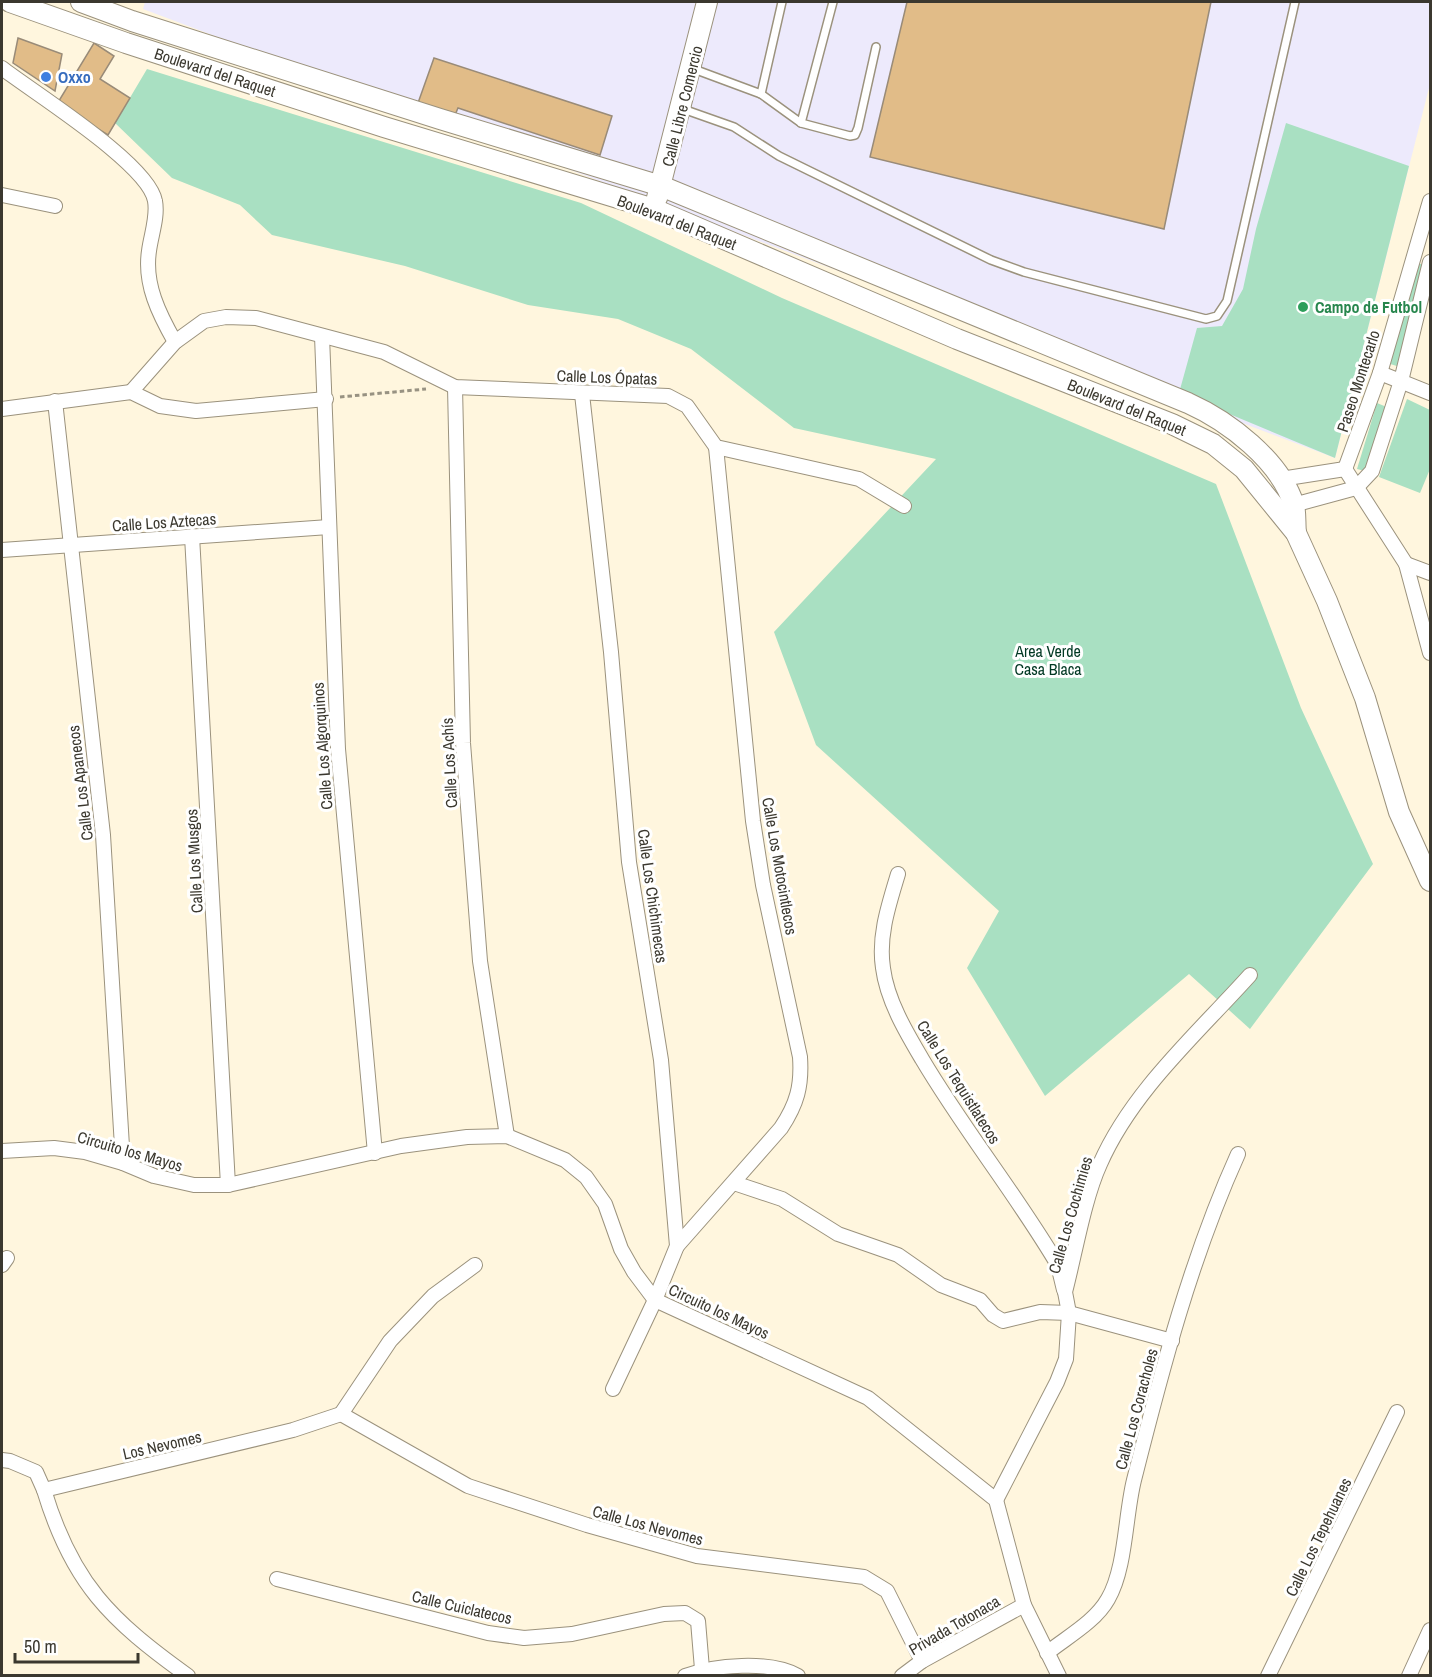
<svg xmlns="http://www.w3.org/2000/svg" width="1432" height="1677" font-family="'Archivo Narrow',sans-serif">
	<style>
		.industrial { fill: #edeafc }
		.green { fill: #a9e0c2 }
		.building { fill: #e1bc88; stroke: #998b78; stroke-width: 1.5 }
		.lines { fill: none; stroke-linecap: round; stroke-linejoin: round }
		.lane-casing { stroke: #9b927d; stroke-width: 10 }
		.street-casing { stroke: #9b927d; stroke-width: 16 }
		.secondary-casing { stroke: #9b927d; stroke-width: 22 }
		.path { stroke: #989282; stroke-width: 3; stroke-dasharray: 4.5 3; stroke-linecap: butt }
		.lane { stroke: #fff; stroke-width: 7 }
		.street { stroke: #fff; stroke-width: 14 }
		.secondary { stroke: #fff; stroke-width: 20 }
		.shop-dot { fill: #3f7fe0; stroke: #fff; stroke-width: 2 }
		.leisure-dot { fill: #2e9e5b; stroke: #fff; stroke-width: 2 }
		.labels { text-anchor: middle; stroke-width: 6; stroke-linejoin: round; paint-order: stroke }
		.street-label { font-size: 16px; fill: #3b382f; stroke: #fff }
		.shop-label { font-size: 16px; font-weight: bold; fill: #366cbe; stroke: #fff; text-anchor: start }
		.leisure-label { font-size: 16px; font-weight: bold; fill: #27864d; stroke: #fff; text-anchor: start }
		.park-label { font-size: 16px; fill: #013823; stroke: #fff }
	</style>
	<rect width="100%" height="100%" fill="#fff6de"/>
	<polygon class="industrial" points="145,2 1430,2 1430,84 1335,458 143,9"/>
	<g class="green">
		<polygon points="147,69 581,203 782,298 1216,484 1301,708 1373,864 1250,1029 1189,974 1045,1096 967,968 999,911 816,745 774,632 936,459 794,428 691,349 618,319 528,305 405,266 272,235 240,205 172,178 115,123"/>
		<polygon points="1286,123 1409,166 1335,458 1179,393 1197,328 1222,326 1243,289 1256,229"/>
		<polygon points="1416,263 1425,265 1400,367 1387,363"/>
		<polygon points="1407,399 1430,410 1430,469 1420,493 1379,477"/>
		<polygon points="1377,403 1389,408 1369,472 1357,469"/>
	</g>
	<g class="building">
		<polygon points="907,2 1211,2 1164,229 870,157"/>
		<polygon points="18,38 62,54 55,91 13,63"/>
		<polygon points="94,43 114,56 100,79 130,98 108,135 57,104"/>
		<polygon points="434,58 612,116 600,155 458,108 455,115 418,103"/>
	</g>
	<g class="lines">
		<defs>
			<g id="lane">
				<polyline points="691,68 761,94 801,123 850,136 855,135 858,128 876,47"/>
				<polyline points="761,94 782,2"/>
				<polyline points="683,109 734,127 779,156 991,260 1024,272 1206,319 1217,316 1227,301 1295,2"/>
				<polyline points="801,123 833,2"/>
			</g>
			<g id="street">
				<path d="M2,68c32,25 147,96 153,133 3,16 -4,34 -6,50 -5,33 10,63 26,91"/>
				<polyline points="2,195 55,206"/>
				<polyline points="322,336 338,749 375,1153"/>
				<polyline points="1380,373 1430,393"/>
				<polyline points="455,387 463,743 480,961 507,1136"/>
				<polyline points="131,392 175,342 204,321 226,317 256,318 384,352 455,387 668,396 687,406 716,447 859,479 904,506"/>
				<polyline points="582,394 611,652 629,862 661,1060 677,1246 655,1300 613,1389"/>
				<polyline points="55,401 103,835 123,1163"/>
				<polyline points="2,409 131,392 160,406 196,411 326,399"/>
				<polyline points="1345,469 1380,373 1430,201"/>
				<polyline points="1345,469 1406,564 1430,653"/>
				<polyline points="1281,479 1345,469"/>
				<polyline points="1356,488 1372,471 1401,381 1430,262"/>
				<polyline points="1286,507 1356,488"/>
				<polyline points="192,536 228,1185"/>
				<polyline points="2,550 329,527"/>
				<polyline points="1406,564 1430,573"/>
				<path d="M898,874c-9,30 -20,62 -15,94 4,32 23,64 39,91 42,71 94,135 136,206l6,25"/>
				<polyline points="2,1151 54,1148 85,1152 123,1163 154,1176 194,1185 228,1185 401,1146 467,1137 507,1136 565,1160 586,1177 605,1204 621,1249 634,1272 655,1300 868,1398 996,1500 1024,1605 1059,1676"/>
				<polyline points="734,1183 782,1199 838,1234 898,1255 941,1285 980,1300 993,1315 1003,1321 1040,1312 1069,1313 1172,1341"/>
				<path d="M677,1246l104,-118c16,-24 21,-42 19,-71l-37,-172 -10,-64 -37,-374"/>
				<polyline points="2,1265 7,1258"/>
				<polyline points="341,1414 468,1486 587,1525 697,1556 864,1577 887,1591 922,1661"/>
				<polyline points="341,1414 390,1341 433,1296 475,1265"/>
				<polyline points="2,1460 10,1461 36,1472 44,1490 293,1430 341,1414"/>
				<path d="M44,1490c28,93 66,130 144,186"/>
				<path d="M996,1500l61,-118 9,-23 3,-46 -4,-21c10,-38 19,-93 35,-128 32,-73 97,-130 150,-189"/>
				<polyline points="277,1579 488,1633 524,1638 572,1634 664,1614 685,1613 698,1621 702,1669"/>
				<path d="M1047,1653c20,-16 48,-31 61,-54 18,-31 17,-83 26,-119 28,-111 57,-222 104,-326"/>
				<path d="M685,1676c29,-11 85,-16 113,0"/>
				<polyline points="902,1676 922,1661 1024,1605"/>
				<polyline points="1268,1676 1397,1412"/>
				<polyline points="1409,1676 1430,1630"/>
			</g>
			<g id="secondary">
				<polyline points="10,2 126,43 384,127 654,209 957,339 1172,424 1213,444 1244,469 1296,533 1327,601 1365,698 1399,812 1430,881"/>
				<path d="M81,2l51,19 308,98 221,67 527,217c40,18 92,57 106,102 2,9 1,19 2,28"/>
				<polyline points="657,198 707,2"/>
			</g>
		</defs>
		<use href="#lane" class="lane-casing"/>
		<use href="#street" class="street-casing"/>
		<use href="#secondary" class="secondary-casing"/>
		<polyline class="path" points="340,397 426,389"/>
		<use href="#lane" class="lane"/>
		<use href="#street" class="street"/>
		<use href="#secondary" class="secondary"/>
	</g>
	<circle class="shop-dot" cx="46" cy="77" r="6"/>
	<circle class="leisure-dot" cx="1303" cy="307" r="6"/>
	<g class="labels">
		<g class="street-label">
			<text transform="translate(215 72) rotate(18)" y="6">Boulevard del Raquet</text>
			<text transform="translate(682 106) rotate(-76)" y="6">Calle Libre Comercio</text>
			<text transform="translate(677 222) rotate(21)" y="6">Boulevard del Raquet</text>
			<text transform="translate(607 377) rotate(2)" y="6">Calle Los Ópatas</text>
			<text transform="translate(1358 381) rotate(-72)" y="6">Paseo Montecarlo</text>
			<text transform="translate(1127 407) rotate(22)" y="6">Boulevard del Raquet</text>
			<text transform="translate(164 522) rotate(-4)" y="6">Calle Los Aztecas</text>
			<text transform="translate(322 746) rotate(-94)" y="6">Calle Los Algorquinos</text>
			<text transform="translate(449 763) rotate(-93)" y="6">Calle Los Achís</text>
			<text transform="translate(80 783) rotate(-97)" y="6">Calle Los Apanecos</text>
			<text transform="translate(194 861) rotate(-93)" y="6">Calle Los Musgos</text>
			<text transform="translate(780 866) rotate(80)" y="6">Calle Los Motocintlecos</text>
			<text transform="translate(653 896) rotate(82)" y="6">Calle Los Chichimecas</text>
			<text transform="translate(959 1082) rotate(58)" y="6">Calle Los Tequistlatecos</text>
			<text transform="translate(130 1151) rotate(16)" y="6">Circuito los Mayos</text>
			<text transform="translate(1070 1215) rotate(-74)" y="6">Calle Los Cochimies</text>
			<text transform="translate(719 1311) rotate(25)" y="6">Circuito los Mayos</text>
			<text transform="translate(1136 1409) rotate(-75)" y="6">Calle Los Coracholes</text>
			<text transform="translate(162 1445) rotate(-13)" y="6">Los Nevomes</text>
			<text transform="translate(648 1525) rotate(15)" y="6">Calle Los Nevomes</text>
			<text transform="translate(1318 1537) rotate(-64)" y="6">Calle Los Tepehuanes</text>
			<text transform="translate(462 1607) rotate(13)" y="6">Calle Cuiclatecos</text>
			<text transform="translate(954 1625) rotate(-30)" y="6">Privada Totonaca</text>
		</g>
		<g class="shop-label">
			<text x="58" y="83">Oxxo</text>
		</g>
		<g class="leisure-label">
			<text x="1315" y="313">Campo de Futbol</text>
		</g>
		<g class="park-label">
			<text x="1048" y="657">Area Verde<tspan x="1048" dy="18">Casa Blaca</tspan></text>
		</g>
	</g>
	<rect width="1432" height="1677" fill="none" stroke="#3b382f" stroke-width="6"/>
	<path d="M15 1653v9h123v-9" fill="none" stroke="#3b382f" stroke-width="3"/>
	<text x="24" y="1653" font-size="18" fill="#3b382f" stroke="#ffffff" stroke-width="4.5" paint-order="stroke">50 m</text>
</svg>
